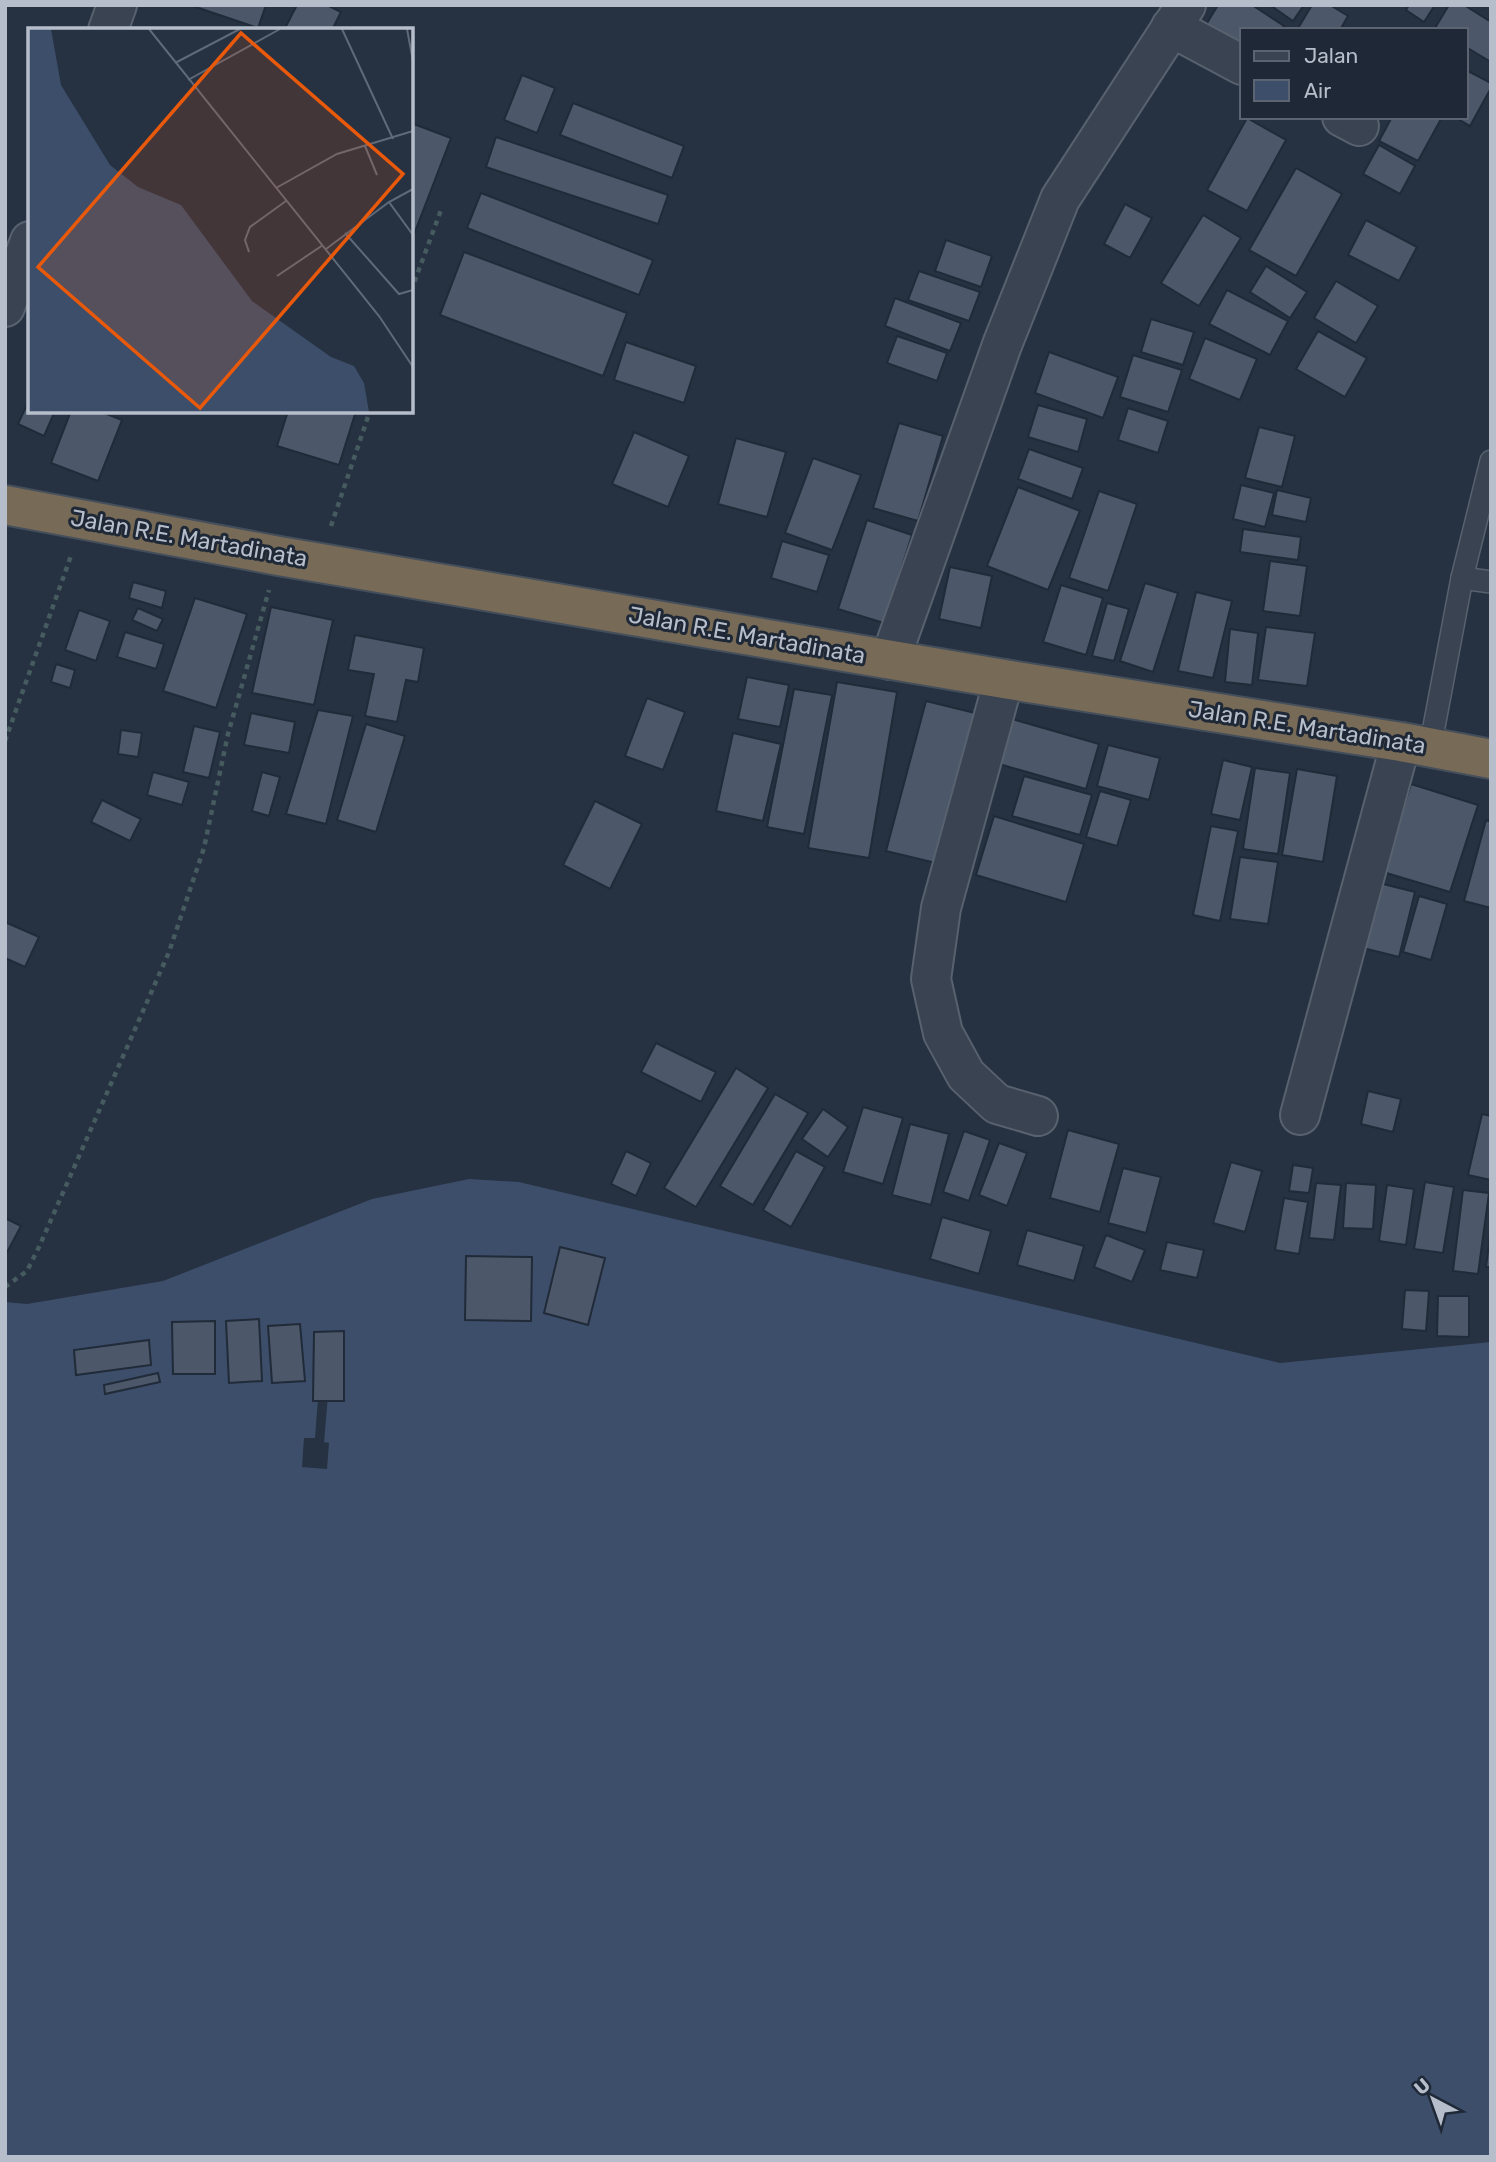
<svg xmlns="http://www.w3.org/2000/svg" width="1496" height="2162" font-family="Rubik,sans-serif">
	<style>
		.water { fill: #3c4e6a }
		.pier { fill: #263141 }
		.building { fill: #4c586a; stroke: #212a38; stroke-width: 2 }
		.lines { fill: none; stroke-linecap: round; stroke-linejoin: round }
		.lane-casing { stroke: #58616e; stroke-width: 24 }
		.street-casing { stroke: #58616e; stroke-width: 42 }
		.highway-casing { stroke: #454e5b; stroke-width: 42 }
		.path { stroke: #465b5f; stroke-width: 4.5; stroke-dasharray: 5 5; stroke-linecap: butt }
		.lane { stroke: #3a4351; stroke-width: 21 }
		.street { stroke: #3a4351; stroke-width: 38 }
		.highway { stroke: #776b57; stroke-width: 38 }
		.labels { text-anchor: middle; stroke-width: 6; stroke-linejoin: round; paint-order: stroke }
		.street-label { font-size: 23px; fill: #b7becb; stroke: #1f2836 }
		.inset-road { fill: none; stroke: #606978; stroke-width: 2 }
		.view { fill: #e8590c; fill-opacity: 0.15; stroke: #e8590c; stroke-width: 3.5 }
		.inset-edge { fill: none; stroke: #b7becb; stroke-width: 3.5 }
	</style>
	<rect width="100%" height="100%" fill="#263141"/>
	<polygon class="water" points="469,1179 519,1182 1280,1363 1491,1342 1491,2157 5,2157 5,1302 27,1304 163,1281 372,1199"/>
	<polygon class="pier" points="322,1348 332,1349 324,1442 329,1443 327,1469 302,1467 304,1438 315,1438"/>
	<g class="building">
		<polygon points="190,5 266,5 258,28"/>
		<polygon points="297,5 327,5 341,12 332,30 284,30"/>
		<polygon points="1218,5 1252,5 1284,26 1281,30 1242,30 1242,53 1204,28"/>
		<polygon points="1270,5 1304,5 1293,21"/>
		<polygon points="1312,5 1330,5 1348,16 1340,30 1297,30"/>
		<polygon points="1409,5 1435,5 1424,22 1406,10"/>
		<polygon points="1449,5 1464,5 1491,22 1491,62 1466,47 1466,30 1435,28"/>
		<polygon points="1468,71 1491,83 1491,88 1470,126 1455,117 1466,117 1466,75"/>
		<polygon points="522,75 555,88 537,133 504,120"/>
		<polygon points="573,103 684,146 672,178 560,135"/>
		<polygon points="1392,117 1441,119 1418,161 1379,141"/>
		<polygon points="1247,118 1286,140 1247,211 1207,190"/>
		<polygon points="411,123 451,138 411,242"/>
		<polygon points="496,137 668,195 658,224 486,167"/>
		<polygon points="1379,145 1415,166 1400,194 1363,174"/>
		<polygon points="1296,168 1342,194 1296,276 1249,250"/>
		<polygon points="481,193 653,260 639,295 467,228"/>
		<polygon points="1125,204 1152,218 1130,258 1104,244"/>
		<polygon points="1203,215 1241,238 1199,306 1161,283"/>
		<polygon points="1366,220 1417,247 1399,281 1348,255"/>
		<polygon points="946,240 992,256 981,287 935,271"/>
		<polygon points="464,252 627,313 603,376 440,315"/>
		<polygon points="1266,266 1307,292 1290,318 1250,292"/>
		<polygon points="919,271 980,292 969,321 908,300"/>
		<polygon points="1336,281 1378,306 1356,343 1314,318"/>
		<polygon points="1227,290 1288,321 1270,355 1209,324"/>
		<polygon points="895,298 961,323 950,351 885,326"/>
		<polygon points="1151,319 1194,332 1183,365 1141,352"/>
		<polygon points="1318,331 1367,358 1345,397 1296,369"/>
		<polygon points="897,336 947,353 937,381 887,363"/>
		<polygon points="1205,338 1257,359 1240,400 1189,379"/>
		<polygon points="626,342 696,366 684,403 614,380"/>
		<polygon points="1049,352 1118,377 1103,418 1035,393"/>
		<polygon points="1133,355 1182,370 1168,412 1120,397"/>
		<polygon points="30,398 30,411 55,411 44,436 18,424"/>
		<polygon points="1038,405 1087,419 1078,452 1028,437"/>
		<polygon points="1128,408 1168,421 1158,453 1118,440"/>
		<polygon points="71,411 99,411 122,420 98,481 51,463"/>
		<polygon points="288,411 356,411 339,465 277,446"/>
		<polygon points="899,423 943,436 918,521 873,508"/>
		<polygon points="1259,427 1295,436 1282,487 1245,478"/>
		<polygon points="634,432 689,456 668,507 612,484"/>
		<polygon points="736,438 786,452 767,517 718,504"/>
		<polygon points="1029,449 1083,468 1072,499 1018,479"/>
		<polygon points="813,458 861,475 832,550 785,533"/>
		<polygon points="1241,485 1274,493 1265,527 1233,519"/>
		<polygon points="1018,487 1080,511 1048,590 987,566"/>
		<polygon points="1277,490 1311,498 1306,522 1272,515"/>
		<polygon points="1099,491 1137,504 1108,591 1069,578"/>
		<polygon points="867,520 912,535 884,623 838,609"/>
		<polygon points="1243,529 1301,537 1298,560 1240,552"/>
		<polygon points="782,541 829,555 817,592 771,578"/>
		<polygon points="1270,561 1307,566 1300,616 1263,611"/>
		<polygon points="950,567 992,576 981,628 939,619"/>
		<polygon points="133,582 166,591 162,608 129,598"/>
		<polygon points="1145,583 1178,593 1153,672 1120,661"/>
		<polygon points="1061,585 1103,598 1086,655 1043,642"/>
		<polygon points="1196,592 1232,601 1213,678 1178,671"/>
		<polygon points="195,598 247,614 216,708 163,691"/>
		<polygon points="1107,603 1129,609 1114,661 1092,656"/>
		<polygon points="271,607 333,620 314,705 252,693"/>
		<polygon points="138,608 163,619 157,631 132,620"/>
		<polygon points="79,610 110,621 96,661 65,650"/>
		<polygon points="1266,627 1315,633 1307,686 1258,680"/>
		<polygon points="1230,629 1258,633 1252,685 1225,682"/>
		<polygon points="125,632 164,644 156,669 117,657"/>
		<polygon points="355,635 424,648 418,682 406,680 397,722 365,716 374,674 348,670"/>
		<polygon points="56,664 75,670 70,688 51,682"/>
		<polygon points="747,677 789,685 780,727 738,719"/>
		<polygon points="837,682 897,692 869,858 808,848"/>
		<polygon points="794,689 832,695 804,834 767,827"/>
		<polygon points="647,698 685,712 663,770 625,756"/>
		<polygon points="926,701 979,714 940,864 886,851"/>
		<polygon points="318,710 353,716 326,824 286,814"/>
		<polygon points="251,713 295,722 289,753 244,745"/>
		<polygon points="1012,719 1099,744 1086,789 999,764"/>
		<polygon points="366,724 405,736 376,832 337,820"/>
		<polygon points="194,726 220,732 209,778 183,772"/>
		<polygon points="121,730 142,733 138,757 118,754"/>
		<polygon points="733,733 781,744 763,821 716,811"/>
		<polygon points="1108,745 1160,758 1149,800 1097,786"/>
		<polygon points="1223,760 1252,767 1240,820 1211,814"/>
		<polygon points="1255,768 1290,773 1278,854 1243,849"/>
		<polygon points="1297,769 1337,776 1323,862 1282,855"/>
		<polygon points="153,772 189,782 182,805 147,795"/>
		<polygon points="262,772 280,777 269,816 252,811"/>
		<polygon points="1024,776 1092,795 1080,835 1012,816"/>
		<polygon points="1411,784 1478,805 1450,892 1383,872"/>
		<polygon points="1100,791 1131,800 1117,846 1086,837"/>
		<polygon points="102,800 141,819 130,841 91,822"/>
		<polygon points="595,801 642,824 610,889 563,865"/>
		<polygon points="994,816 1084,844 1066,902 976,875"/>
		<polygon points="1486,820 1491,822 1491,908 1464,901"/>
		<polygon points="1211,826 1238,831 1220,921 1193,915"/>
		<polygon points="1240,857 1278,862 1268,924 1230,919"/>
		<polygon points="1375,882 1415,892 1399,957 1359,947"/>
		<polygon points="1419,896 1447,904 1431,960 1403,952"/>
		<polygon points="5,922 39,937 25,967 5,958"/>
		<polygon points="656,1043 716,1072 701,1102 641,1072"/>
		<polygon points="736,1068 768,1088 696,1207 664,1188"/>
		<polygon points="1368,1091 1401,1099 1393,1132 1361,1124"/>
		<polygon points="775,1094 808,1113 753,1205 720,1186"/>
		<polygon points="863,1107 903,1118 883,1184 843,1172"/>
		<polygon points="823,1109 848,1127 828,1157 802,1139"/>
		<polygon points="1482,1114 1491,1116 1491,1180 1468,1175"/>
		<polygon points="910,1124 949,1134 931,1205 892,1195"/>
		<polygon points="1068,1130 1119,1144 1100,1212 1050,1198"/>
		<polygon points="964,1131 990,1140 969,1201 943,1192"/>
		<polygon points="999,1143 1027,1153 1007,1206 979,1195"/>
		<polygon points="626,1151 651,1163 636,1196 611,1184"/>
		<polygon points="796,1151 825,1167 791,1227 763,1210"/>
		<polygon points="1231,1162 1262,1171 1245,1232 1213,1223"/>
		<polygon points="1293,1165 1313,1168 1309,1193 1289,1191"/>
		<polygon points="1123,1168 1161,1177 1146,1233 1108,1223"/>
		<polygon points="1425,1182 1454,1187 1443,1253 1414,1249"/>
		<polygon points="1316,1183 1341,1185 1334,1240 1309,1238"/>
		<polygon points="1346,1183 1376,1185 1373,1229 1343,1228"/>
		<polygon points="1387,1185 1414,1189 1406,1245 1379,1241"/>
		<polygon points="1463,1190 1489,1193 1478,1274 1453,1271"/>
		<polygon points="1284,1198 1308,1202 1299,1254 1275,1250"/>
		<polygon points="942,1217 991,1231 979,1274 930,1259"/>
		<polygon points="5,1218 21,1226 5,1256"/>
		<polygon points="1491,1228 1491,1267 1486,1267"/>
		<polygon points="1027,1230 1084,1246 1074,1281 1017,1265"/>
		<polygon points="1106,1235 1145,1250 1132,1282 1094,1267"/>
		<polygon points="1167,1242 1204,1250 1197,1278 1160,1270"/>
		<polygon points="560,1247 605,1258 588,1325 544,1313"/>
		<polygon points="466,1256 532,1257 531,1321 465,1320"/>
		<polygon points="1405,1290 1429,1291 1426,1331 1402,1329"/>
		<polygon points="1438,1296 1469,1296 1469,1337 1437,1336"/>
		<polygon points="259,1319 262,1381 229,1383 226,1321"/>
		<polygon points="215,1321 215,1374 173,1374 172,1322"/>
		<polygon points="300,1324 305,1381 272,1383 268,1326"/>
		<polygon points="344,1331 344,1401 313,1401 314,1332"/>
		<polygon points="149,1340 151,1365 76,1375 74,1350"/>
		<polygon points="158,1373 160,1382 105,1394 104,1385"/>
	</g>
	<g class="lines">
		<defs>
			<g id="lane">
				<polyline points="1462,578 1491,582"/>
				<polyline points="1430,748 1462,578 1491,461"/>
			</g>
			<g id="street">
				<polyline points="1171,27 1242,65"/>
				<polyline points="108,30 117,5"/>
				<polyline points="1342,117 1359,126"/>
				<polyline points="5,307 30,241"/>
				<polyline points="890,660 1002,345 1060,199 1186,5"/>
				<polyline points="1004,679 941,908 931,979 943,1033 966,1075 997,1104 1038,1116"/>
				<polyline points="1300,1115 1401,742"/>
			</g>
			<polyline id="highway" points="5,505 279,556 1004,679 1401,742 1491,759"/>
		</defs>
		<use href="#lane" class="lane-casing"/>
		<use href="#street" class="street-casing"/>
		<use href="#highway" class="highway-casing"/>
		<g class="path">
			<polyline points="411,291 441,210"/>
			<polyline points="331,526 370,411"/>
			<polyline points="5,741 72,553"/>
			<polyline points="5,1287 27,1271 39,1247 169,952 204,848 228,734 269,590"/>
		</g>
		<use href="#lane" class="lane"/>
		<use href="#street" class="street"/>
		<use href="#highway" class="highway"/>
	</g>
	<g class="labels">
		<g class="street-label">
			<text transform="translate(189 538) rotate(10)" y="8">Jalan R.E. Martadinata</text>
			<text transform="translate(747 635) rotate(10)" y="8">Jalan R.E. Martadinata</text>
			<text transform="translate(1307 727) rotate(9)" y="8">Jalan R.E. Martadinata</text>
		</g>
	</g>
	<g transform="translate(28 28)">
		<rect width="385" height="385" fill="#263141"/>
		<path d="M0,1h23l10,56 49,80 28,22 43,18 71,96 79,56 23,9 10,17 5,29h-341z" fill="#3c4e6a"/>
		<path class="inset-road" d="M121,1l230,287 34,51M314,1l51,110M379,1l6,32M147,35l65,-34M160,52l92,-51M337,118l12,29M248,160l61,-34 76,-23M385,161l-24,13 24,33M317,205l54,61 14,-4M298,221l63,-47M221,224l-4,-12 5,-13 36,-26M249,248l46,-31"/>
		<path class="view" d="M213,5l162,141 -203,234 -162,-141z"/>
		<rect width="385" height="385" class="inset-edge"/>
	</g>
	<rect width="1496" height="2162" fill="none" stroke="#b7becb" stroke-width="14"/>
	<rect x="1240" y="28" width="228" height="91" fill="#1f2836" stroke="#5c6472" stroke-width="2"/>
	<rect x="1254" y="51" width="35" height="10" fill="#3a4351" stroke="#5c6472" stroke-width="2"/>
	<text x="1304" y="63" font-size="21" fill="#b7becb">Jalan</text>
	<rect x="1254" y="80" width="35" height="21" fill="#3c4e6a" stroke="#5c6472" stroke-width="2"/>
	<text x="1304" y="98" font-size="21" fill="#b7becb">Air</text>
	<g transform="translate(1433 2099) rotate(319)" stroke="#1f2836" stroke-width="5" paint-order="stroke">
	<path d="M0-5L12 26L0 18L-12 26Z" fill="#b7becb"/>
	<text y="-10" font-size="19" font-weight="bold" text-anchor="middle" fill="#b7becb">U</text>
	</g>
</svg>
